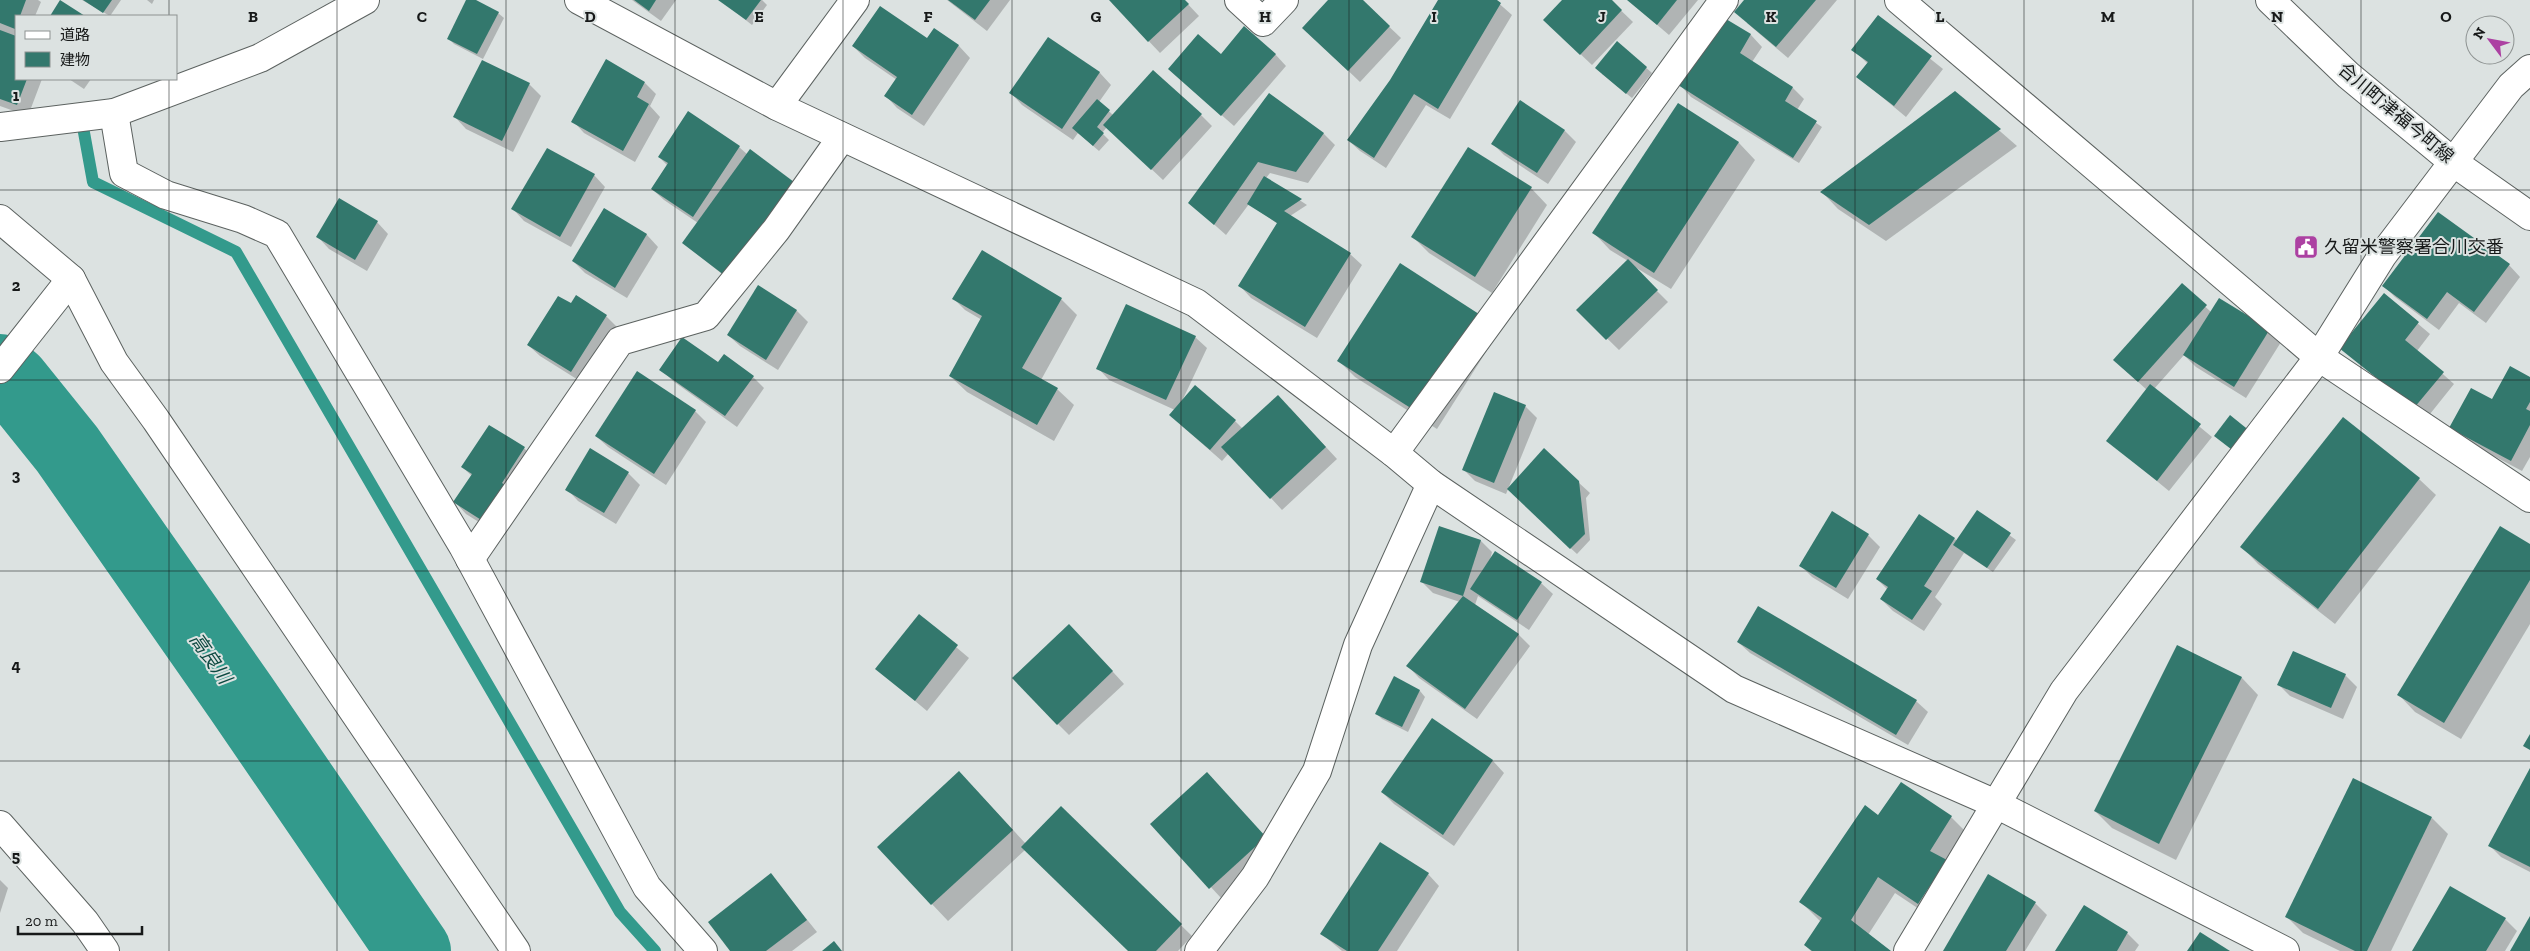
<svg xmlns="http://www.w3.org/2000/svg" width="2530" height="951" font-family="'Zilla Slab','Noto Sans JP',serif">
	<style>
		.shadow { fill: #0003 }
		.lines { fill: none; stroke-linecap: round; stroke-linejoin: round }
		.stream { stroke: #339a8c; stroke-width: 12 }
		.river { stroke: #339a8c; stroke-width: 74 }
		.building { fill: #33786d }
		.minor-casing { stroke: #5c6260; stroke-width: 30 }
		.minor { stroke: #fff; stroke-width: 28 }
		.grid { fill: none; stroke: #171919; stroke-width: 1; stroke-opacity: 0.55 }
		.labels { text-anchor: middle; stroke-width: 4; stroke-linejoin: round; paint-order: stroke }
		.street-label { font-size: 18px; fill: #171919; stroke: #dce2e1 }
		.poi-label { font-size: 18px; fill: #171919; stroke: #dce2e1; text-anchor: start }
		.water-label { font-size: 19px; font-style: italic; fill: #0d4941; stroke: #dce2e1 }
		.grid-label { font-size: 16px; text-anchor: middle; font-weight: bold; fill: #171919; stroke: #dce2e1; stroke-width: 4; stroke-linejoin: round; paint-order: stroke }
	</style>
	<rect width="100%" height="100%" fill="#dce2e1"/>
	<g class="shadow">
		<polygon points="0,0 38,0 41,2 35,16 16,16 16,79 42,79 28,116 0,106"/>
		<polygon points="82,0 121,0 110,16"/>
		<polygon points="147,0 154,0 152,4"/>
		<polygon points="468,0 473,0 498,13 504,18 483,59 454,44 448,38"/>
		<polygon points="632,0 676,0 661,21"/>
		<polygon points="720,0 762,0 767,5 752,25"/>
		<polygon points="947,0 1010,0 987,31"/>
		<polygon points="1110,0 1184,0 1199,16 1160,53"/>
		<polygon points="1330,0 1361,0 1401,38 1360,82 1315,39"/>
		<polygon points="1439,0 1495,0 1512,15 1450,119 1426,105 1386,168 1360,151 1348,140 1391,80"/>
		<polygon points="1564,0 1610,0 1633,22 1592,65 1556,31"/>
		<polygon points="1628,0 1698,0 1669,35"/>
		<polygon points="1745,0 1837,0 1788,58 1747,23"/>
		<polygon points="1878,17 1943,69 1906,117 1858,77 1868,64 1853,49"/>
		<polygon points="1721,18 1751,35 1762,47 1752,62 1793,88 1804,99 1797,110 1822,127 1799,163 1691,97 1680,85"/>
		<polygon points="934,30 959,46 970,58 924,126 897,108 886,96 897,80 865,58 853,46 927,40"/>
		<polygon points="1048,39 1100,73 1111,85 1099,102 1113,115 1201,115 1212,126 1163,180 1107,127 1102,133 1109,140 1099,151 1078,133 1073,140 1022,105 1011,93"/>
		<polygon points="1618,43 1652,73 1632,98 1602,74"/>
		<polygon points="1275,54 1286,66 1234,126 1169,69 1221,55"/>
		<polygon points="69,79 91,79 84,89"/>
		<polygon points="645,83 656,94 650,106 660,117 635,162 584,133 573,121"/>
		<polygon points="529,84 541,96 513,152 466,129 455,117"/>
		<polygon points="1955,92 2017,146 1886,241 1838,209 1822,192"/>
		<polygon points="1269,94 1324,134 1335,145 1308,183 1270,173 1266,178 1307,205 1290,216 1350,254 1362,265 1317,338 1251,298 1240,286 1278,224 1249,204 1226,235 1190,203"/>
		<polygon points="1678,105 1739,143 1755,160 1671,289 1630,264 1668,302 1619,350 1578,310 1628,261 1610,250 1594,233"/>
		<polygon points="688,113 739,147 748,155 793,183 736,285 683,243 698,223 664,200 652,189 668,166 659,157"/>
		<polygon points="1565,131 1576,142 1548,184 1504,155 1493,144"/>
		<polygon points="594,175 605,187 571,247 524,221 513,209"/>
		<polygon points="1531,188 1547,205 1492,293 1429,253 1412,236"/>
		<polygon points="604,209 647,235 658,247 627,298 585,273 573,261"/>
		<polygon points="377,222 388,234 367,271 329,249 318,237"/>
		<polygon points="2509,265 2520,277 2486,323 2459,303 2439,330 2395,297 2384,286"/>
		<polygon points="2182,285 2211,312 2269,330 2281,342 2246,398 2196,367 2184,355 2154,389 2212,437 2169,491 2108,441 2147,390 2126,371"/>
		<polygon points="758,287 797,311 808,322 778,370 740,346 728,335"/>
		<polygon points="2384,295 2430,334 2417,351 2454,384 2426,419 2341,347"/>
		<polygon points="577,297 606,316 618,328 583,383 540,356 528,345 571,305"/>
		<polygon points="954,299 1061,299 1077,315 1041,380 1057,389 1074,405 1054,441 967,392 950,376 982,320 965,310"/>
		<polygon points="1498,333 1437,429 1355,377 1339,361"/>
		<polygon points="1195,337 1207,348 1183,399 1235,421 1243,429 1290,408 1337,459 1282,510 1229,453 1222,461 1182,426 1175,410 1109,380 1098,368"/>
		<polygon points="718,364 753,377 764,388 737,427 673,381 661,369"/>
		<polygon points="2530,378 2530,457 2522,471 2462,439 2451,428"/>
		<polygon points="1525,406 1537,418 1506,494 1475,481 1464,470"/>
		<polygon points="695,411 706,422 666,485 608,447 596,436"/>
		<polygon points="2343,419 2419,479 2436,495 2335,624 2258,564 2242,547"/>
		<polygon points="524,448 535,460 498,534 466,514 455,502 472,476 462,467"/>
		<polygon points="590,450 628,473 640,485 616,524 578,501 567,489"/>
		<polygon points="1578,482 1590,493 1586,498 1590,540 1577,554 1553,532"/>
		<polygon points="1978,512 2016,540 1993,572 1964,553 1935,597 1942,604 1924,631 1893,611 1881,599 1887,589 1877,579 1955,539 1957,541"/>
		<polygon points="1440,527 1481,541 1492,552 1490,560 1541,583 1553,594 1529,630 1478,596 1475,605 1519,635 1530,646 1477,719 1419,678 1408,666 1460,602 1433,593 1422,582"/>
		<polygon points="1868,535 1880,547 1848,599 1812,577 1800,565"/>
		<polygon points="2530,545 2530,624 2461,739 2415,712 2399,695"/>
		<polygon points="919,616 969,658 927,711 877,669"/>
		<polygon points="1081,637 1124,684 1069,735 1058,724"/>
		<polygon points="1738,642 1916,701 1928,712 1908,745 1750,653"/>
		<polygon points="2178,646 2242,678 2258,695 2176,860 2112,828 2095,811"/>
		<polygon points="2345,675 2357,687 2343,719 2290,696 2279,685"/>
		<polygon points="1394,678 1420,691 1425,697 1408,732 1382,719 1377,714"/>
		<polygon points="1432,720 1493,761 1504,773 1454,846 1394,804 1382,792"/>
		<polygon points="2530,770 2530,872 2501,857 2490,846"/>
		<polygon points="1207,773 1276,849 1222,899 1152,824"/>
		<polygon points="975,789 1026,844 1061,808 1192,936 1178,951 1129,951 1025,850 948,921 878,847"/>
		<polygon points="1878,817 1951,817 1968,834 1934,919 1895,893 1868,935 1889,951 1811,951 1805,945 1821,922 1801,902"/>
		<polygon points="2432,818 2448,834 2391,951 2340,951 2303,933 2286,916"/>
		<polygon points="1428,874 1439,886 1397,951 1342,951 1322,934"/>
		<polygon points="771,875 817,932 792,951 732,951"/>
		<polygon points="0,880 8,888 0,913"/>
		<polygon points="2035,903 2047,915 2025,951 1944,951"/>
		<polygon points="2084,906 2127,933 2139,945 2135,951 2056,951"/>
		<polygon points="2505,919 2517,931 2505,951 2413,951"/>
	</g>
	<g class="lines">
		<polyline class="stream" points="81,116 93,182 236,252 620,912 655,951"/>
		<polyline class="river" points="0,371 13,382 67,449 241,698 414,951"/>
	</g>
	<g class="building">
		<polygon points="0,0 26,0 20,16 16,16 15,29 0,23"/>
		<polygon points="60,0 85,16 50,16"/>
		<polygon points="83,0 112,0 103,13"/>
		<polygon points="466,0 476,0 499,12 477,54 447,39"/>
		<polygon points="634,0 656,0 649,11"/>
		<polygon points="718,0 761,0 746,20"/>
		<polygon points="948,0 990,0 975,20"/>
		<polygon points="1109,0 1185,0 1189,4 1148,42"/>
		<polygon points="1328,0 1363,0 1390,26 1348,71 1302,28"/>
		<polygon points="1438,0 1497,0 1501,3 1438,109 1414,94 1374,158 1347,140 1390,80"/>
		<polygon points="1562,0 1612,0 1622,10 1580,55 1543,20"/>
		<polygon points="1627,0 1677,0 1657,25"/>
		<polygon points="1744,0 1816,0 1776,47 1734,12"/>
		<polygon points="880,6 927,38 934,28 959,45 912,115 884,96 897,77 852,46"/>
		<polygon points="1878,15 1932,56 1894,106 1856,77 1868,62 1851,50"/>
		<polygon points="1721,16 1751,34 1740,53 1793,87 1785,101 1817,121 1793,158 1678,85"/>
		<polygon points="1244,26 1276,54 1221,116 1168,69 1198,34 1221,54"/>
		<polygon points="0,30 16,36 16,79 27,79 17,105 0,99"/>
		<polygon points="1048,37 1100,72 1062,129 1009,93"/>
		<polygon points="1617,41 1647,67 1626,94 1595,68"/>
		<polygon points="606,59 645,82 637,97 649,104 623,151 571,122"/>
		<polygon points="482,60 530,83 502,141 453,117"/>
		<polygon points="1153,70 1202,114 1151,170 1103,125"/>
		<polygon points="1955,91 2001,129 1869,225 1820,192"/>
		<polygon points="1269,93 1324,133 1296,172 1258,162 1214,225 1188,203"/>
		<polygon points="1097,99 1110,110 1097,127 1104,133 1093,146 1072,128"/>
		<polygon points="1520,100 1565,130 1537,173 1491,144"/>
		<polygon points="1678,103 1739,142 1654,273 1592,233"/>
		<polygon points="688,111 740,146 693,217 651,189 668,163 658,157"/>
		<polygon points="1468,147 1532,187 1475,277 1411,237"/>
		<polygon points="547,148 595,174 560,237 511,209"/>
		<polygon points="750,149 794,182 724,275 682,243"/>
		<polygon points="1264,176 1302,199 1284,211 1351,253 1305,327 1238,286 1277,223 1247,204"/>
		<polygon points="339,198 378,221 355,260 316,237"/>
		<polygon points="604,208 647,234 615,288 572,261"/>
		<polygon points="2438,212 2510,264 2474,312 2447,292 2427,319 2382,286"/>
		<polygon points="982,250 1062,298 1022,368 1058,388 1037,425 949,376 982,316 952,299"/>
		<polygon points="1628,259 1658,290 1606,340 1576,310"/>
		<polygon points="1400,263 1482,316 1420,414 1337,361"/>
		<polygon points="2182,283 2207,305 2138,382 2113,360"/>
		<polygon points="758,285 797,310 766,360 727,335"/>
		<polygon points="2384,293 2419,322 2405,340 2444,372 2414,408 2339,348"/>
		<polygon points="576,295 607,315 571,372 527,345 558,296 571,303"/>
		<polygon points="2219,298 2270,329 2234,387 2183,355"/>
		<polygon points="1126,304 1196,336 1166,400 1096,369"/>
		<polygon points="682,337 718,362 724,354 754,376 725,416 659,370"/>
		<polygon points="2510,366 2530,377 2530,402 2526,409 2530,411 2530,425 2511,461 2449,428 2471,388 2492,399"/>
		<polygon points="637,371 696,410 654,474 595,436"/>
		<polygon points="2150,384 2201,424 2157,481 2106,441"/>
		<polygon points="1195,385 1236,420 1210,450 1169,415"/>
		<polygon points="1494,392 1526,405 1494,483 1462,470"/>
		<polygon points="1278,395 1326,447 1270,499 1221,447"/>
		<polygon points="2230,415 2256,436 2240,456 2214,436"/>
		<polygon points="2343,417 2420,478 2318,609 2240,547"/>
		<polygon points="489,425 525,447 502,483 509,488 486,523 453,502 472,474 461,467"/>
		<polygon points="590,448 629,472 604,513 565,490"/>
		<polygon points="1544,448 1579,481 1585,534 1570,549 1507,489"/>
		<polygon points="1977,510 2011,533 1987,568 1953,545"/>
		<polygon points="1832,511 1869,534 1836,588 1799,566"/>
		<polygon points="1919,514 1955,538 1924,586 1932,591 1912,620 1880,599 1888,587 1876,579"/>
		<polygon points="1439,526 1481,540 1463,596 1420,582"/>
		<polygon points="2500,526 2530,544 2530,580 2444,723 2397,695"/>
		<polygon points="1495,551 1542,582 1517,620 1470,589"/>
		<polygon points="1463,596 1519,634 1465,709 1406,666"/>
		<polygon points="1758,606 1917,700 1896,735 1737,642"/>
		<polygon points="919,614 958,645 915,701 875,669"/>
		<polygon points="1069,624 1113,671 1057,725 1012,678"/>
		<polygon points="2177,645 2242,677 2159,844 2094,811"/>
		<polygon points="2293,651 2346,674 2331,708 2277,685"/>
		<polygon points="1394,676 1420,690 1402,727 1375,714"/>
		<polygon points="1432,718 1493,760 1443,835 1381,792"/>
		<polygon points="2530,734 2530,750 2523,746"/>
		<polygon points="2530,768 2530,867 2488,846"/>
		<polygon points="959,771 1013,830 931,905 877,847"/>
		<polygon points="1207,772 1266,837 1209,889 1150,824"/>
		<polygon points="2353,778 2432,817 2367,951 2355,951 2285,917"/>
		<polygon points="1901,782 1952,816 1930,851 1947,860 1918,904 1878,877 1851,920 1891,951 1812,951 1804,945 1822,918 1799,902 1865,805 1878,815"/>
		<polygon points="1061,806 1182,924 1156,951 1128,951 1021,847"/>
		<polygon points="1380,842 1429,873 1378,951 1347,951 1320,934"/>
		<polygon points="771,873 807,920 766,951 730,951 708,922"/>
		<polygon points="1988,874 2036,902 2006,951 1943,951"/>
		<polygon points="2450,886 2506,918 2486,951 2412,951"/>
		<polygon points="2084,905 2128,932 2117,951 2055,951"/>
		<polygon points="2530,916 2530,951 2510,951"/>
		<polygon points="2200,932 2230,951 2187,951"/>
		<polygon points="834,941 842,951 822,951"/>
	</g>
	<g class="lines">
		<defs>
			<g id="minor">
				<polyline points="579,0 777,106 1196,303 1394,453 1431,484 1734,689 1996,804 2285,951"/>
				<polyline points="1239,0 1263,22 1284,0"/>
				<polyline points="1899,0 2319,357 2530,498"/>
				<polyline points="2270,0 2348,75 2453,162 2530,216"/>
				<polyline points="777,106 855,0"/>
				<polyline points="114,113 124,173 166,195 243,219 277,234 463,546 647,887 703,951"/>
				<polyline points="0,127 114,113 260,58 365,0"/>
				<polyline points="0,219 71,279 114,362 156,420 516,951"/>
				<polyline points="0,369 71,279"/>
				<polyline points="1394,453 1724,0"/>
				<polyline points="470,559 620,341 706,316 776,230 842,137"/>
				<polyline points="0,825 85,922 105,951"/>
				<polyline points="1199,951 1255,877 1317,771 1358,645 1431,484"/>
				<polyline points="1908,951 2064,691 2319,357 2382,256 2511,86 2530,69"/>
			</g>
		</defs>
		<use href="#minor" class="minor-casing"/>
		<use href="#minor" class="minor"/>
	</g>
	<path class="grid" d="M169,0v16M337,0v951M506,0v951M675,0v951M843,0v951M1012,0v951M1181,0v951M1349,0v951M1518,0v951M1687,0v951M1855,0v951M2024,0v951M2193,0v951M2361,0v951M169,79v872M0,190h2530M0,380h2530M0,571h2530M0,761h2530"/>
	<defs>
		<symbol id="civic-square" viewBox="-11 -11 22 22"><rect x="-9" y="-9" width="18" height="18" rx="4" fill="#ac41a2" stroke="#dce2e1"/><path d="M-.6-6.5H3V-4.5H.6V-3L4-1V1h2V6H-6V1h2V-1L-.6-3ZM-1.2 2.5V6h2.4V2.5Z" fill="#fff"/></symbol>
	</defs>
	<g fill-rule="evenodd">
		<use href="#civic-square" x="2292" y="233" width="28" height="28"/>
	</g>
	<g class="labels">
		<g class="street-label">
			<text transform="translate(2396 113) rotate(40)" y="6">合川町津福今町線</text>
		</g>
		<g class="poi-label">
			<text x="2324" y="253">久留米警察署合川交番</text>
		</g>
		<g class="water-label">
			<text transform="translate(211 658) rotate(55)" y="7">高良川</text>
		</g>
	</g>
	<g class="grid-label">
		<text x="253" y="22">B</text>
		<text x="422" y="22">C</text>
		<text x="590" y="22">D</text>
		<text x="759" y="22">E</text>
		<text x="928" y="22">F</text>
		<text x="1096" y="22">G</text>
		<text x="1265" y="22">H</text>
		<text x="1434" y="22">I</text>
		<text x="1602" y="22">J</text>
		<text x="1771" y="22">K</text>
		<text x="1940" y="22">L</text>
		<text x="2108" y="22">M</text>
		<text x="2277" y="22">N</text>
		<text x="2446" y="22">O</text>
		<text x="16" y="101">1</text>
		<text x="16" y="291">2</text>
		<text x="16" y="481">3</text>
		<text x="16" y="671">4</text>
		<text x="16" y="862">5</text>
	</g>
	<rect x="15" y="15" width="162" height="65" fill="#dce2e1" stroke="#8d9291"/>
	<rect x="25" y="31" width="25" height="8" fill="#ffffff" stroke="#8d9291"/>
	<text x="60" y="40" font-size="15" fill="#171919">道路</text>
	<rect x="25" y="52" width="25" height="15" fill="#33786d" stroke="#8d9291"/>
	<text x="60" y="65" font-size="15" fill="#171919">建物</text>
	<g transform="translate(2490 40) rotate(302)"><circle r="24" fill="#dce2e1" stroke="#8d9291"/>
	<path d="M0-4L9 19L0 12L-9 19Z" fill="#ac41a2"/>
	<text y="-8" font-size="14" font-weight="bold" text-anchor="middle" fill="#171919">N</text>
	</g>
	<path d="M18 926v8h124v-8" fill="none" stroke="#171919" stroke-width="2.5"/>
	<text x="25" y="926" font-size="15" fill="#171919" stroke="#dce2e1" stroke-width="4" paint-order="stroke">20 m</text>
</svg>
